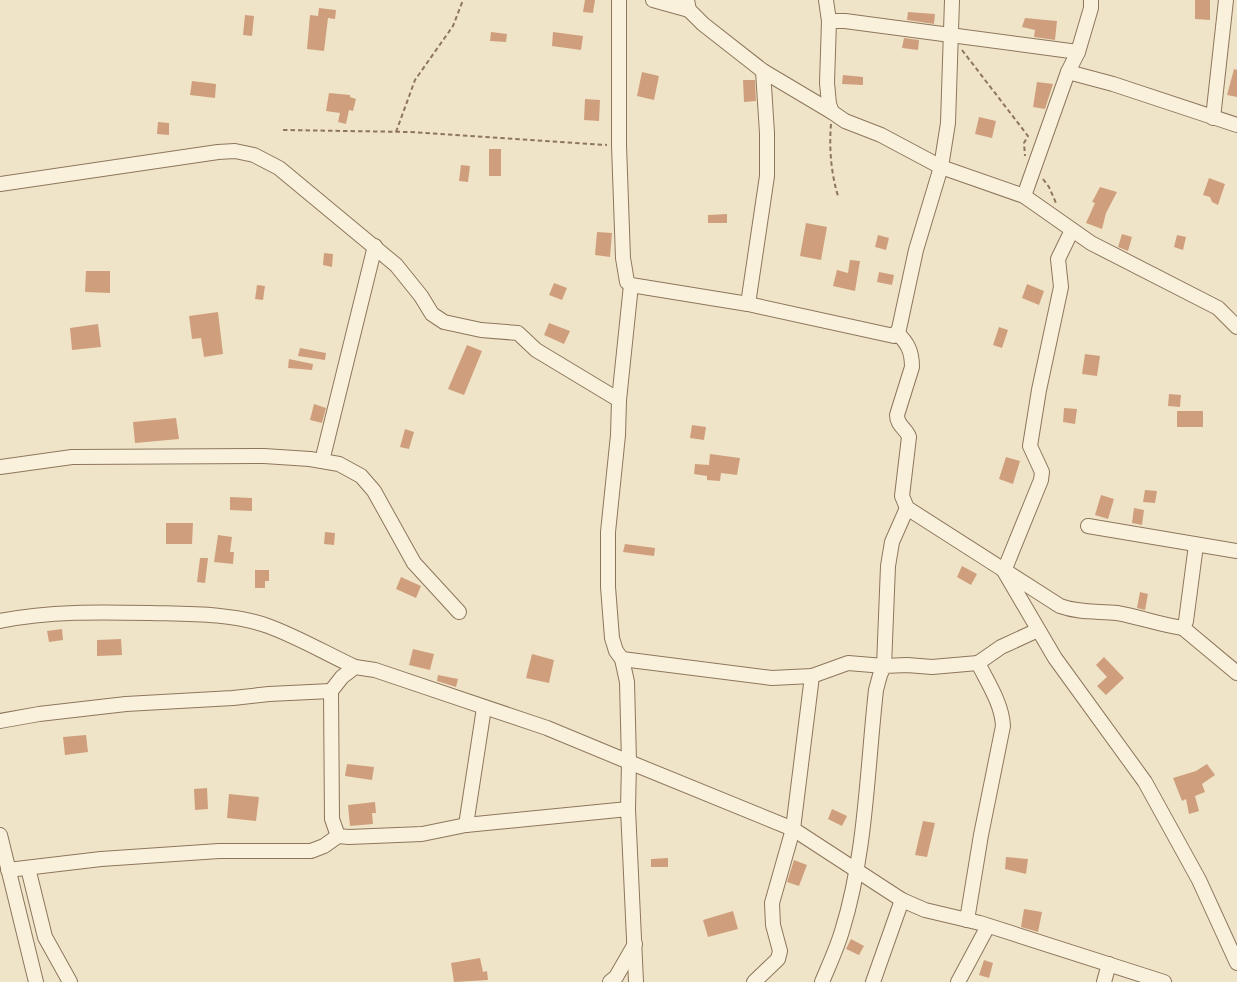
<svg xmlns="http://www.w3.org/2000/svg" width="1237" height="982" font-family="'PT Serif',serif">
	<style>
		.building { fill: #cf9f7d }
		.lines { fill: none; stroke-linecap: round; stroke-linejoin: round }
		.minor-casing { stroke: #8d765c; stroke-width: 16 }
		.path { stroke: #8d765c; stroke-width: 2; stroke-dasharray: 4.5 3; stroke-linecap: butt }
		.minor { stroke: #faf1dc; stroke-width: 14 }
	</style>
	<rect width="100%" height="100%" fill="#f0e4c8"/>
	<g class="building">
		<polygon points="585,0 595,0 593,13 583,12"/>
		<polygon points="1195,0 1210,0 1210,20 1195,19"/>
		<polygon points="319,8 336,10 335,19 328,18 324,51 307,49 310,15 318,16"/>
		<polygon points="908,12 935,14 934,24 907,20"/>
		<polygon points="245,15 254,16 252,36 243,35"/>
		<polygon points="1025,18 1057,21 1055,40 1034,37 1035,30 1022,27"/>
		<polygon points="491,32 507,34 506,42 490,41"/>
		<polygon points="553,32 583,36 581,50 552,46"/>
		<polygon points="904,38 919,40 918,50 902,48"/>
		<polygon points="1234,69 1237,70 1237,97 1227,95"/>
		<polygon points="642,72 659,76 654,100 637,96"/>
		<polygon points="843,75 863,77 863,85 842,84"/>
		<polygon points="743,80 755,80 756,101 744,102"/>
		<polygon points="192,81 216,84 215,98 190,95"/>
		<polygon points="1037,82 1053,84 1045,109 1033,107"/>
		<polygon points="329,93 350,95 350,97 356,99 353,111 349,110 346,124 338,122 340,113 326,111"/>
		<polygon points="585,99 600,100 599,121 584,120"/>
		<polygon points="979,117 996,121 992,138 975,134"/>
		<polygon points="158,122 169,123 169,135 157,134"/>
		<rect x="489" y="149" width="12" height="27"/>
		<polygon points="461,165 470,166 468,182 459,181"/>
		<polygon points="1209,178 1225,184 1218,205 1212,202 1210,197 1203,195"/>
		<polygon points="1100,187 1117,192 1106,213 1102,229 1086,223 1095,203 1092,202"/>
		<polygon points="727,214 727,223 708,223 708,215"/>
		<polygon points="806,223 827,227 821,260 800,256"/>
		<polygon points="597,232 612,233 610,257 595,255"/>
		<polygon points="1122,234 1132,237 1128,251 1118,247"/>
		<polygon points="878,235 889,238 886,250 875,247"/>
		<polygon points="1177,235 1186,237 1183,250 1174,247"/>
		<polygon points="324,253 333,254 332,267 323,265"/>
		<polygon points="850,260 860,261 855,291 833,286 837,270 848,273"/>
		<polygon points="86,271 110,271 110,293 85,292"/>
		<polygon points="879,272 894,275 892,285 877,282"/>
		<polygon points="554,283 567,288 562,300 549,295"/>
		<polygon points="1027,284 1044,291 1039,305 1022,298"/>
		<polygon points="257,285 265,286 263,300 255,299"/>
		<polygon points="218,312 223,354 204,357 201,338 192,339 189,316"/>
		<polygon points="549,323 570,331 564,344 544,335"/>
		<polygon points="98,324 101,347 72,350 70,328"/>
		<polygon points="999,327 1008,330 1002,348 993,345"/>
		<polygon points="467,345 482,351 464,395 448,389"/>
		<polygon points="300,348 326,353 325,360 298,356"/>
		<polygon points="1085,354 1100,356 1097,376 1082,374"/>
		<polygon points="289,359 313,364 312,370 288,368"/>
		<polygon points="1169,394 1181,395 1180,407 1168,406"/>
		<polygon points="314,404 326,408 322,423 310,420"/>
		<polygon points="1064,408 1077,409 1075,424 1063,422"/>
		<rect x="1177" y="411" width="26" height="16"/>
		<polygon points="176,418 179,439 135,443 133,422"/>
		<polygon points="692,425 706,427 704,440 690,438"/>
		<polygon points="405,429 414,432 409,449 400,447"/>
		<polygon points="710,454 740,458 737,475 721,473 720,481 707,480 707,476 694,474 695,464 709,465"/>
		<polygon points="1006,457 1020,461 1013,484 999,479"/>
		<polygon points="1145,490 1157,491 1155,503 1143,502"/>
		<polygon points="1101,495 1114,499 1108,519 1095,515"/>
		<polygon points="230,497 252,498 252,511 230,510"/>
		<polygon points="1134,508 1144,510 1142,525 1132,523"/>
		<polygon points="166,523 193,523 192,544 166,544"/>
		<polygon points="325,532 335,533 334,545 324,544"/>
		<polygon points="218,535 232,537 230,552 234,552 233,564 214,562"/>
		<polygon points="625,544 655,548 654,556 623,552"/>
		<polygon points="200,558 208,558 205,583 197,582"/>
		<polygon points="962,566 977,574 971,585 957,577"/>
		<polygon points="255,570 269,570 269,581 265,581 265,588 255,588"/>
		<polygon points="401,577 421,586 416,598 396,589"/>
		<polygon points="1140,592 1148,594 1145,610 1137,608"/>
		<polygon points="62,629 63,640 49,642 47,631"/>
		<polygon points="121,639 122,655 97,656 97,640"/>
		<polygon points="413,649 434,654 430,670 409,665"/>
		<polygon points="532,654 554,660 549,683 526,678"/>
		<polygon points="1104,657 1124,678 1106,695 1097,686 1107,677 1096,665"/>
		<polygon points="438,675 458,679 456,687 437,681"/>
		<polygon points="86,735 88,752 65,755 63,737"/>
		<polygon points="347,764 374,767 372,780 345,776"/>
		<polygon points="1207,764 1215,775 1202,784 1205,792 1195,796 1199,811 1189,814 1186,799 1182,801 1173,778 1196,771"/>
		<polygon points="207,788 208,809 195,810 194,789"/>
		<polygon points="229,794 259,797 256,821 227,818"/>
		<polygon points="375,802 376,813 372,813 373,824 350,826 348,805"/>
		<polygon points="832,809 847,816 842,826 828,819"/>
		<polygon points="923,821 935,823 927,857 915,855"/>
		<polygon points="1006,857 1028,859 1026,874 1005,869"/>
		<polygon points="668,858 668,867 651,867 651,859"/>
		<polygon points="794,860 807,865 799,886 787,882"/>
		<polygon points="1024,909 1042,912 1038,932 1021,927"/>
		<polygon points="733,911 738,929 708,937 703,920"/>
		<polygon points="851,939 864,946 859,955 846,949"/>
		<polygon points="480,958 483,972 487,971 488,980 454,982 451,963"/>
		<polygon points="984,960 993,963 989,978 979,975"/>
	</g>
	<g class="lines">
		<defs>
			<g id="minor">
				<polyline points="619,0 619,145 623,258 627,282 631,285 748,304 894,336 899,329 916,250 941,167 948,123 952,0"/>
				<polyline points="653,0 689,10"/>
				<polyline points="687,0 689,10 703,24 763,71 832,112"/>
				<polyline points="826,0 829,21 845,21 1078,52"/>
				<polyline points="1091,0 1091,8 1078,52 1068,72 1113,84 1237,125"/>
				<polyline points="829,21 827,83 829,104 832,112 845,121 881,135 941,167 1024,196"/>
				<polyline points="1068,72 1024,196 1091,243 1218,308 1237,327"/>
				<polyline points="1213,118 1226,0"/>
				<polyline points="0,184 218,152 235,151 254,155 279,168 396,265 421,296 432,314 444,322 481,330 518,333 536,350 619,400"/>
				<polyline points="1072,230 1058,259 1061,287 1039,390 1030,446 1042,472 1041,480 1004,571 1055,658 1145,782 1199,880 1237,963"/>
				<polyline points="631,285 619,400 618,435 608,532 608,587 612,638 616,651 622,659 627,682 629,762 793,829 902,900 925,910 980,923 1164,982"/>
				<polyline points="748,304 767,176 767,133 763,71"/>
				<path d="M897,333c11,10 15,19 15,34l-15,48c0,11 9,13 12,22l-7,59 5,12 153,98c19,7 38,5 57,7 23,4 44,12 66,15l3,-7 10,-76"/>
				<polyline points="322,461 375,246"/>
				<polyline points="0,467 72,457 264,456 310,459 339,464 361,476 374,491 414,563 459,612"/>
				<polyline points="1088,526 1237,551"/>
				<path d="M0,621c49,-10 100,-9 150,-8 39,1 81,0 118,13 30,11 59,28 87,41"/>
				<polyline points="1183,628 1237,673"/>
				<polyline points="622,659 772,678 812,676 848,663 884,666 888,566 892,542 907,508"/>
				<polyline points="0,721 39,714 126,704 233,698 269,694 331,691"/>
				<polyline points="628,809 466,825 422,834 349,837 338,836 332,819 331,691 342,677 355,667 375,670 547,728 629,762 628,809 636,982"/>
				<polyline points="466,825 484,708"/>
				<polyline points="0,835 36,982"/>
				<polyline points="28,868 45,937 70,982"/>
				<polyline points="8,870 101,859 219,851 311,851 324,846 338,836"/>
				<path d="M967,920l14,-85 22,-109c-1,-22 -15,-43 -25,-63l23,-16 37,-17"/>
				<polyline points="610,982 616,977 635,944"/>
				<polyline points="754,982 778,959 780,951 773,925 772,903 793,829 812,676"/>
				<path d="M822,982c7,-17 15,-34 20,-51 24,-77 25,-161 34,-241l4,-15 4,-9 23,-1 25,2 46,-4"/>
				<polyline points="873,982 902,900"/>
				<polyline points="958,982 988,926"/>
				<polyline points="1104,982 1109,964"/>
			</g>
		</defs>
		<use href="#minor" class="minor-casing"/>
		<g class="path">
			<polyline points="962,50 1028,136 1024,143 1025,156"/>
			<path d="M831,124c-2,24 0,49 7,72"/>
			<polyline points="283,130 410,132 607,145"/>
			<polyline points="396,132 415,80 453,26 463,0"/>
			<polyline points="1043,179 1049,187 1056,203"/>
		</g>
		<use href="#minor" class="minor"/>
	</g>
</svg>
